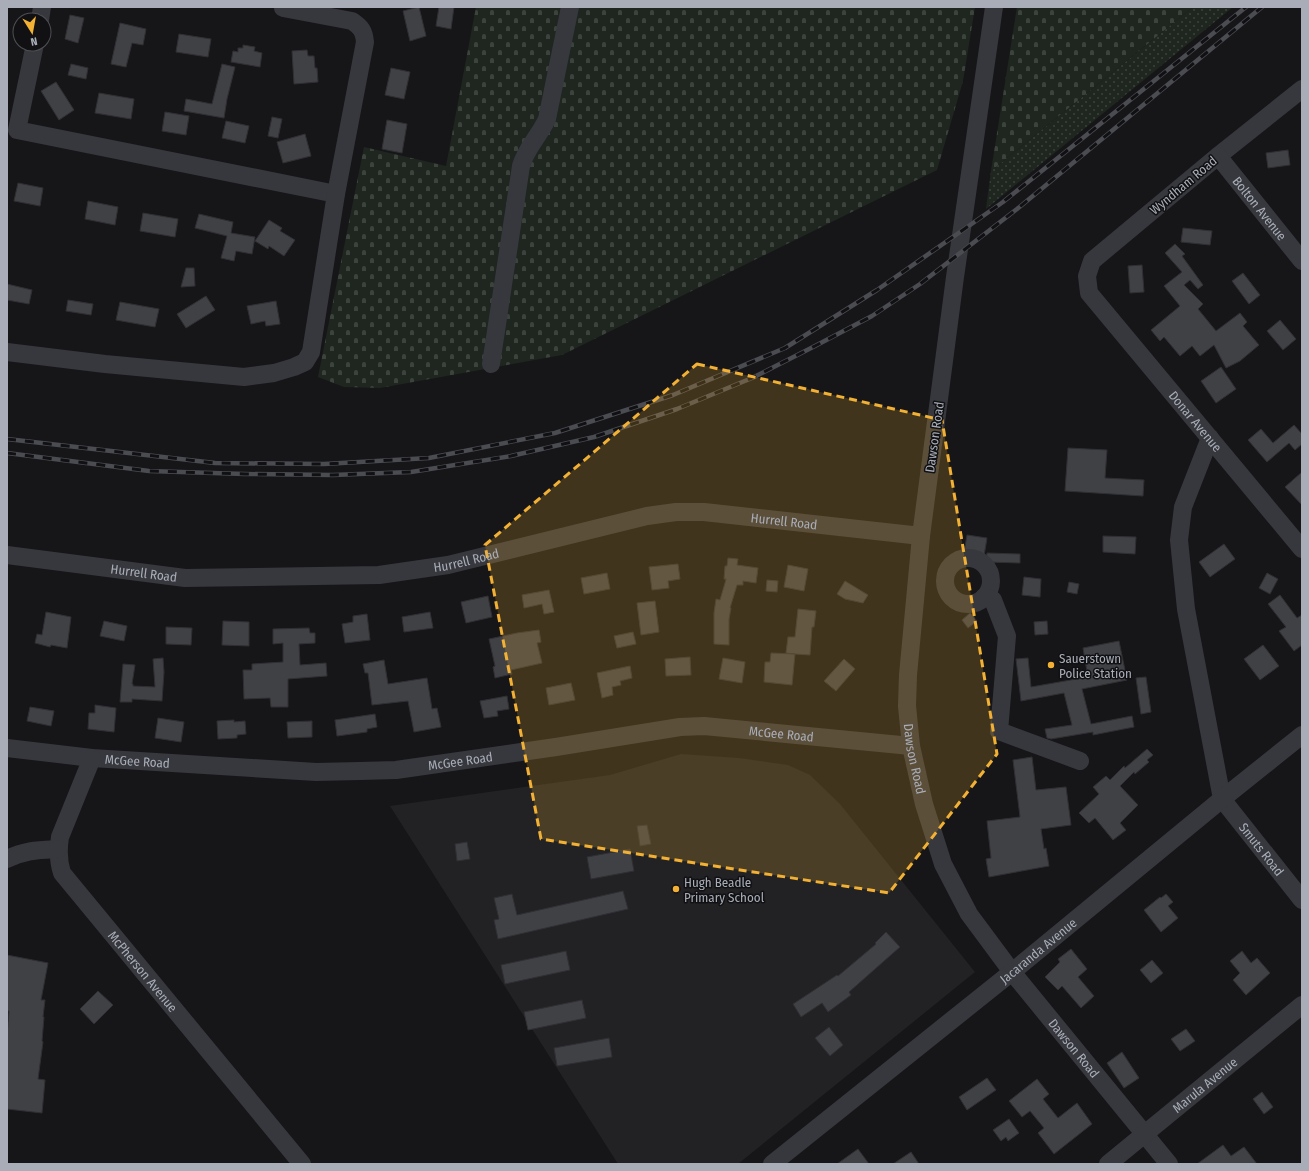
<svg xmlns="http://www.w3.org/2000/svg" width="1309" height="1171" font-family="'Fira Sans Condensed',sans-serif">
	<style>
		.built { fill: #222225 }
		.green { fill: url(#green-dots) }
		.cemetery { fill: url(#cemetery-stones) }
		.building { fill: #404145; stroke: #303034 }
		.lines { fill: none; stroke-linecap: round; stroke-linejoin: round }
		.minor { stroke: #37383d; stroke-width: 18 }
		.rail-casing { stroke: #4a4c52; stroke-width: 4.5 }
		.rail { stroke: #111113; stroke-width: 3; stroke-dasharray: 9; stroke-linecap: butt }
		.marked { fill: #f2b134; fill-opacity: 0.2; stroke: #f2b134; stroke-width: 3; stroke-dasharray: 8 5; stroke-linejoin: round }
		.poi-dot { fill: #f2b134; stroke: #111113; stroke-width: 1.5 }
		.labels { text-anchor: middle; stroke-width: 3; stroke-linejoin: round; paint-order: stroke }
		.street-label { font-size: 13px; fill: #a8adb8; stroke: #111113 }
		.poi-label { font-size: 13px; fill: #a8adb8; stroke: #111113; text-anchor: start }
	</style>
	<defs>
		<pattern id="green-dots" width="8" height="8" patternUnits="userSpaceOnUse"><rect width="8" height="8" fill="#1e261f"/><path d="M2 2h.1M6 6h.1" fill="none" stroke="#3c433d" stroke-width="1.8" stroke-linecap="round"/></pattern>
		<pattern id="cemetery-stones" width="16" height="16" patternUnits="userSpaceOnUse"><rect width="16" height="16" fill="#1e261f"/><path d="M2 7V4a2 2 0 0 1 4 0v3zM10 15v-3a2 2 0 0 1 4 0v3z" fill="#3c433d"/></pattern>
	</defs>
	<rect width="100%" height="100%" fill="#161618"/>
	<polygon class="built" points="681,754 739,758 788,765 810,775 840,804 975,972 738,1164 618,1164 390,806 610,775"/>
	<polygon class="green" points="1193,7 1233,7 986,209 991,171"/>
	<g class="cemetery">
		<polygon points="476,7 975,7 963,81 937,170 562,355 380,388 344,387 318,377 364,147 446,166"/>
		<polygon points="1017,7 1193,7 991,171"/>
	</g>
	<g class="building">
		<polygon points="419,7 426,36 410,41 403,11"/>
		<polygon points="439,7 454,7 451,29 436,26"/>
		<polygon points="70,15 84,18 78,43 65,39"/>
		<polygon points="120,23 146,29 143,45 132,43 126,67 111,64"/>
		<polygon points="179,34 211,39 208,57 176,52"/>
		<polygon points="243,45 255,47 254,51 262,53 260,67 231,62 233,51 238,52 238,48 243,48"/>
		<polygon points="307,50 308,56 314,56 315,68 317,68 318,82 294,84 292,51"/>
		<polygon points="71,64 88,68 86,79 68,75"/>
		<polygon points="222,64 235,67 227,99 224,118 184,111 186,99 212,104"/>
		<polygon points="391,68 410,72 404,99 385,95"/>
		<polygon points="56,82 74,110 59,120 41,91"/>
		<polygon points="99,93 134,99 131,119 95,113"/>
		<polygon points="165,112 189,116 186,135 162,131"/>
		<polygon points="272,117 282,119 278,138 268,136"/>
		<polygon points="387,120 407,124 402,153 382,149"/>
		<polygon points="226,121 249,126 245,143 222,138"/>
		<polygon points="305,134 311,156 283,163 277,142"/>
		<polygon points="1288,150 1290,165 1268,168 1266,153"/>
		<polygon points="18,183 43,188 40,206 14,201"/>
		<polygon points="88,201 118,207 115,225 85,219"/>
		<polygon points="143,213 178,219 175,237 140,231"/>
		<polygon points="199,214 233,222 231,233 255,237 252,254 236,251 234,261 221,258 227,236 195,228"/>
		<polygon points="269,220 282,228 280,231 295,240 284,256 269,246 268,249 255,241"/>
		<polygon points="1183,228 1212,231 1210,245 1181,242"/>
		<polygon points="1175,244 1185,254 1182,256 1203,285 1198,289 1190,280 1184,285 1203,304 1198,309 1216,331 1240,313 1247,322 1243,326 1259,345 1240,361 1226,368 1214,345 1200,356 1192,346 1180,356 1164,337 1160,341 1151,330 1180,306 1164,286 1182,272 1165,253"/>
		<polygon points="1142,265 1144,292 1130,293 1128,266"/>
		<polygon points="186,268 194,268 195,286 181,287"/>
		<polygon points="1243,273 1260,295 1249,304 1232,281"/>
		<polygon points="7,284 32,290 29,304 7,300"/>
		<polygon points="206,296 215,310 186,328 177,314"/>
		<polygon points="68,300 93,304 91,315 66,311"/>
		<polygon points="276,301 280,324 266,326 265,321 251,324 247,306"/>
		<polygon points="120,302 159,309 155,327 116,320"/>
		<polygon points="1280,320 1296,339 1283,350 1267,331"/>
		<polygon points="1221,367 1236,389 1216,403 1201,381"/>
		<polygon points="1294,425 1302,434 1302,444 1295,450 1289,443 1267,462 1248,440 1261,429 1273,443"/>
		<polygon points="1068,448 1107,450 1105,478 1144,480 1143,496 1065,491"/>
		<polygon points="1302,472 1302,505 1285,487"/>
		<polygon points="967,535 987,538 984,556 964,553"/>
		<polygon points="1103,536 1136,537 1135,554 1103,552"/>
		<polygon points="1224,544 1235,559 1210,577 1199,562"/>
		<polygon points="987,553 1020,554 1020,563 986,562"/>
		<polygon points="728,558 738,559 737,565 758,568 756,583 743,581 743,585 737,585 730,608 731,608 729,619 729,645 714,644 714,613 716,599 720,600 725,583 726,579 724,579 725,566 727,566"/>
		<polygon points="678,564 680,579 668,581 669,588 652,590 649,567"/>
		<polygon points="788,565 808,569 804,591 784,587"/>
		<polygon points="607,573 610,589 584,594 581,578"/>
		<polygon points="1267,573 1278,579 1270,594 1259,588"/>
		<polygon points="1024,577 1041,579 1040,597 1022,595"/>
		<polygon points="767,580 778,581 777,592 766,591"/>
		<polygon points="845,581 868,595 863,603 845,599 837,594"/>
		<polygon points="1069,582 1079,584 1077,594 1067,592"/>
		<polygon points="549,590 554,612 544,614 542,604 524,608 522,595"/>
		<polygon points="1280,595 1297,618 1302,615 1302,645 1294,651 1279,631 1286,627 1268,604"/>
		<polygon points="488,596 492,617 466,623 461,602"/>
		<polygon points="655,601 659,632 641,635 637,603"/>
		<polygon points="798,609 816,611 814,627 812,627 810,655 795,654 792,685 764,682 765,662 770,662 771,653 795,654 786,653 788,637 795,637"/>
		<polygon points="46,612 71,617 67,648 51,645 50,647 35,643 37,634 42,635"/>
		<polygon points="430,612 433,628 404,632 402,617"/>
		<polygon points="970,613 977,621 968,628 962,620"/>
		<polygon points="367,614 370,640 345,643 342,624 353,622 353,616"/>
		<polygon points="104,621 127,626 124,641 100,636"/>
		<polygon points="223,621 249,622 249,646 222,645"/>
		<polygon points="1047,621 1048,634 1035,635 1034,622"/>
		<polygon points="166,627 192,628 191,645 166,644"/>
		<polygon points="309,628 310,633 315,633 315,643 299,644 300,665 326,663 327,676 288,679 288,707 271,707 270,698 244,699 243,670 252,670 252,664 283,662 283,643 273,644 273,629"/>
		<polygon points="539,630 541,642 537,643 542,663 511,670 512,674 495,678 493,667 495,666 489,639 517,633"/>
		<polygon points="633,632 636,644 617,648 614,636"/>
		<polygon points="1119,641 1127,680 1082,689 1091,724 1132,716 1134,727 1093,735 1093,732 1051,739 1047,738 1045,729 1072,725 1064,693 1021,701 1016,659 1028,658 1031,687 1088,677 1083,648"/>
		<polygon points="1263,645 1279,666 1260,680 1244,659"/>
		<polygon points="690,657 691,675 666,676 665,659"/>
		<polygon points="163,658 164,672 162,701 132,699 132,702 120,702 123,664 135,665 132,684 133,684 133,686 155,687 153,659"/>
		<polygon points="723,658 745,662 742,683 719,679"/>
		<polygon points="844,659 855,669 836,691 824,681"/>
		<polygon points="384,660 388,684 427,678 432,709 437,708 441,727 414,732 408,701 372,705 368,673 365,673 363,664"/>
		<polygon points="630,666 632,678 620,681 621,685 612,687 613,695 602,698 597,673"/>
		<polygon points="1146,677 1151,712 1141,714 1136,678"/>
		<polygon points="571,683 575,700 549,705 546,688"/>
		<polygon points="507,696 509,709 497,711 498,716 484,718 480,701"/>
		<polygon points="95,705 116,708 114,732 88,729 89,713 95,713"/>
		<polygon points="30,707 54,711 51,726 27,721"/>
		<polygon points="375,714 377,727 367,729 367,732 337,736 335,720"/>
		<polygon points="158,718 184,722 181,742 155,738"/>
		<polygon points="234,720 234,722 245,721 246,734 237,735 237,738 218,739 217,721"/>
		<polygon points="312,721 312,737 288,738 287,722"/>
		<polygon points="1147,749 1153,755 1147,760 1149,762 1135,774 1134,772 1120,786 1138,805 1120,823 1126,830 1113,840 1095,818 1089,823 1079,813 1099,794 1093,787 1106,776 1110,780 1124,766 1125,768"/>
		<polygon points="1032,757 1036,790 1066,787 1071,825 1041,829 1044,849 1046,848 1049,866 989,877 986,859 991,858 987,821 1020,817 1013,760"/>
		<polygon points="647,825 651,844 640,846 637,826"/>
		<polygon points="467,842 470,859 457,861 455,844"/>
		<polygon points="630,849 634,871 591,879 587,857"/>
		<polygon points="623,891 628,909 498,939 494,920 499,919 494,898 512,894 517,915"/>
		<polygon points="1166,894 1173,902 1168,906 1178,918 1161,932 1144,910 1160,897 1161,898"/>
		<polygon points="886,932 900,947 849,992 851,995 828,1012 822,1003 801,1017 793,1004 837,975 838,976 876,944 875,943"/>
		<polygon points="1071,949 1087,969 1078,977 1094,996 1081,1008 1062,986 1058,990 1045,977 1060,962 1058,959"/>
		<polygon points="566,951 570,970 505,984 501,965"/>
		<polygon points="1242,951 1251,963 1257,958 1270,973 1246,995 1233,980 1240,973 1230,961"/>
		<polygon points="7,955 48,963 41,1000 45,1000 43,1017 44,1017 42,1041 43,1042 38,1079 45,1080 42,1113 7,1109 7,1035 9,1011 7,1011"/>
		<polygon points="1152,960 1163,973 1151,983 1140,970"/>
		<polygon points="98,991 113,1005 94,1024 80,1009"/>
		<polygon points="582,1000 586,1018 528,1030 524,1012"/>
		<polygon points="829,1027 843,1045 830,1056 815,1038"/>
		<polygon points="1186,1029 1195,1041 1180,1051 1171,1039"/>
		<polygon points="609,1038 612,1057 557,1066 554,1048"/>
		<polygon points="1122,1052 1139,1078 1124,1088 1107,1063"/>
		<polygon points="987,1078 996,1090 967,1110 959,1097"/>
		<polygon points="1037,1079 1049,1094 1043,1099 1058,1118 1077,1103 1092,1124 1054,1154 1038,1133 1044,1128 1030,1111 1022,1117 1009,1101"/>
		<polygon points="1262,1092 1273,1107 1264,1114 1253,1099"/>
		<polygon points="1009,1119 1019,1133 1008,1141 1006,1137 1001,1141 993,1130"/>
		<polygon points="1223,1145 1231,1156 1244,1147 1257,1164 1197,1164"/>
		<polygon points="858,1149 869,1164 837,1164"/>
		<polygon points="911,1152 919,1164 893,1164"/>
	</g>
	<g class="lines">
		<g class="minor">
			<path id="s1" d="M994,7l-39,270 -34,259 -13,139 -1,31 4,40 13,58 19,60 26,50 43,58 157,192"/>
			<polyline points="40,20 42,7"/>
			<polyline points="35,44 17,130 336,194"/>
			<path id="s2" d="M1302,89l-84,67 -126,105 -5,15 2,17 213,256"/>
			<path id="s3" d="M1218,156l84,105"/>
			<path d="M7,352l98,12 139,13 30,-4 20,-6 11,-5 6,-10 25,-158 29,-152c-1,-11 -4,-15 -13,-21l-69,-13 1,-1"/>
			<path d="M491,364l30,-198c5,-18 19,-31 26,-47l23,-112"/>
			<path id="s4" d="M1210,438l-27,69 -4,33 7,69 36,190 80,101"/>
			<path id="s5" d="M7,555l178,23 194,-3 69,-10 199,-49 29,-4h28l217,24"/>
			<circle cx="968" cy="581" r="23"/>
			<polyline points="984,597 993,600 1007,636 999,731 1080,761"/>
			<path id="s6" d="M7,748l85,10 224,14 44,-1 36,-1 160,-23 124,-20 24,-1 207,20"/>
			<path id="s7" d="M92,758l-32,79c-2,13 -2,24 2,36l240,291"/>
			<path d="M7,859c18,-9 31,-9 51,-10"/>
			<path id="s8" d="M772,1164l240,-192 210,-173 80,-64"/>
			<path id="s9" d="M1108,1164l194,-159"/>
		</g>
		<defs>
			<g id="rail">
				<polyline points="7,439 215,463 324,464 429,458 555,433 673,395 785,348 877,290 1003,202 1246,7"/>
				<polyline points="7,453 149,471 245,474 333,475 411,472 511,456 594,437 677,409 752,378 815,346 872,316 920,284 1017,209 1262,7"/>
			</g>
		</defs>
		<use href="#rail" class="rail-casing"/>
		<use href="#rail" class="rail"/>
	</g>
	<path class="marked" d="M697,364l245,56 55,334 -108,139 -348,-54 -56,-294z"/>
	<g class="poi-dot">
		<circle cx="1051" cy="665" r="4"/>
		<circle cx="676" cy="889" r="4"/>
	</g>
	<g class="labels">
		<g class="street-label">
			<text transform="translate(1183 185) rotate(-40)" y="5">Wyndham Road</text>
			<text dy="5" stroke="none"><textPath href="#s3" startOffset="67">Bolton Avenue</textPath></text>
			<text dy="5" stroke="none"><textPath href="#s2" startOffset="471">Donar Avenue</textPath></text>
			<text transform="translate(934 437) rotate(-82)" y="5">Dawson Road</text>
			<text dy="5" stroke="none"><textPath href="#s5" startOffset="786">Hurrell Road</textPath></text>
			<text dy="5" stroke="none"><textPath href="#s5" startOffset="462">Hurrell Road</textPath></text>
			<text dy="5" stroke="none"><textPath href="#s5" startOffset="138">Hurrell Road</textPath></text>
			<text dy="5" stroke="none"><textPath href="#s6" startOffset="779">McGee Road</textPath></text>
			<text dy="5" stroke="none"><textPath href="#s1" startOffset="758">Dawson Road</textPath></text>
			<text dy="5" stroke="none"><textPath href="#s6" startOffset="131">McGee Road</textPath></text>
			<text dy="5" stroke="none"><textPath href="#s6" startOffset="455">McGee Road</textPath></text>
			<text dy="5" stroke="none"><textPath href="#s4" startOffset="434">Smuts Road</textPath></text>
			<text dy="5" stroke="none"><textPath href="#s8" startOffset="341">Jacaranda Avenue</textPath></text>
			<text dy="5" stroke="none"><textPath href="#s7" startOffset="249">McPherson Avenue</textPath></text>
			<text dy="5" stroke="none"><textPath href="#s1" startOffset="1094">Dawson Road</textPath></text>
			<text dy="5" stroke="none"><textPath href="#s9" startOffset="125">Marula Avenue</textPath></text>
		</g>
		<g class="poi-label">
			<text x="1059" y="663">Sauerstown<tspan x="1059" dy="15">Police Station</tspan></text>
			<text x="684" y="887">Hugh Beadle<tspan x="684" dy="15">Primary School</tspan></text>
		</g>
	</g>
	<rect width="1309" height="1171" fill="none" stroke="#a8adb8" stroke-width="16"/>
	<g transform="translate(32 32) rotate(169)"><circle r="19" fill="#111113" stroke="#4d4f55"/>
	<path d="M0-3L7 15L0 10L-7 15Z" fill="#f2b134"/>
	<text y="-6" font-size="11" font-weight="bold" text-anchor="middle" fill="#a8adb8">N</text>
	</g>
</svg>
